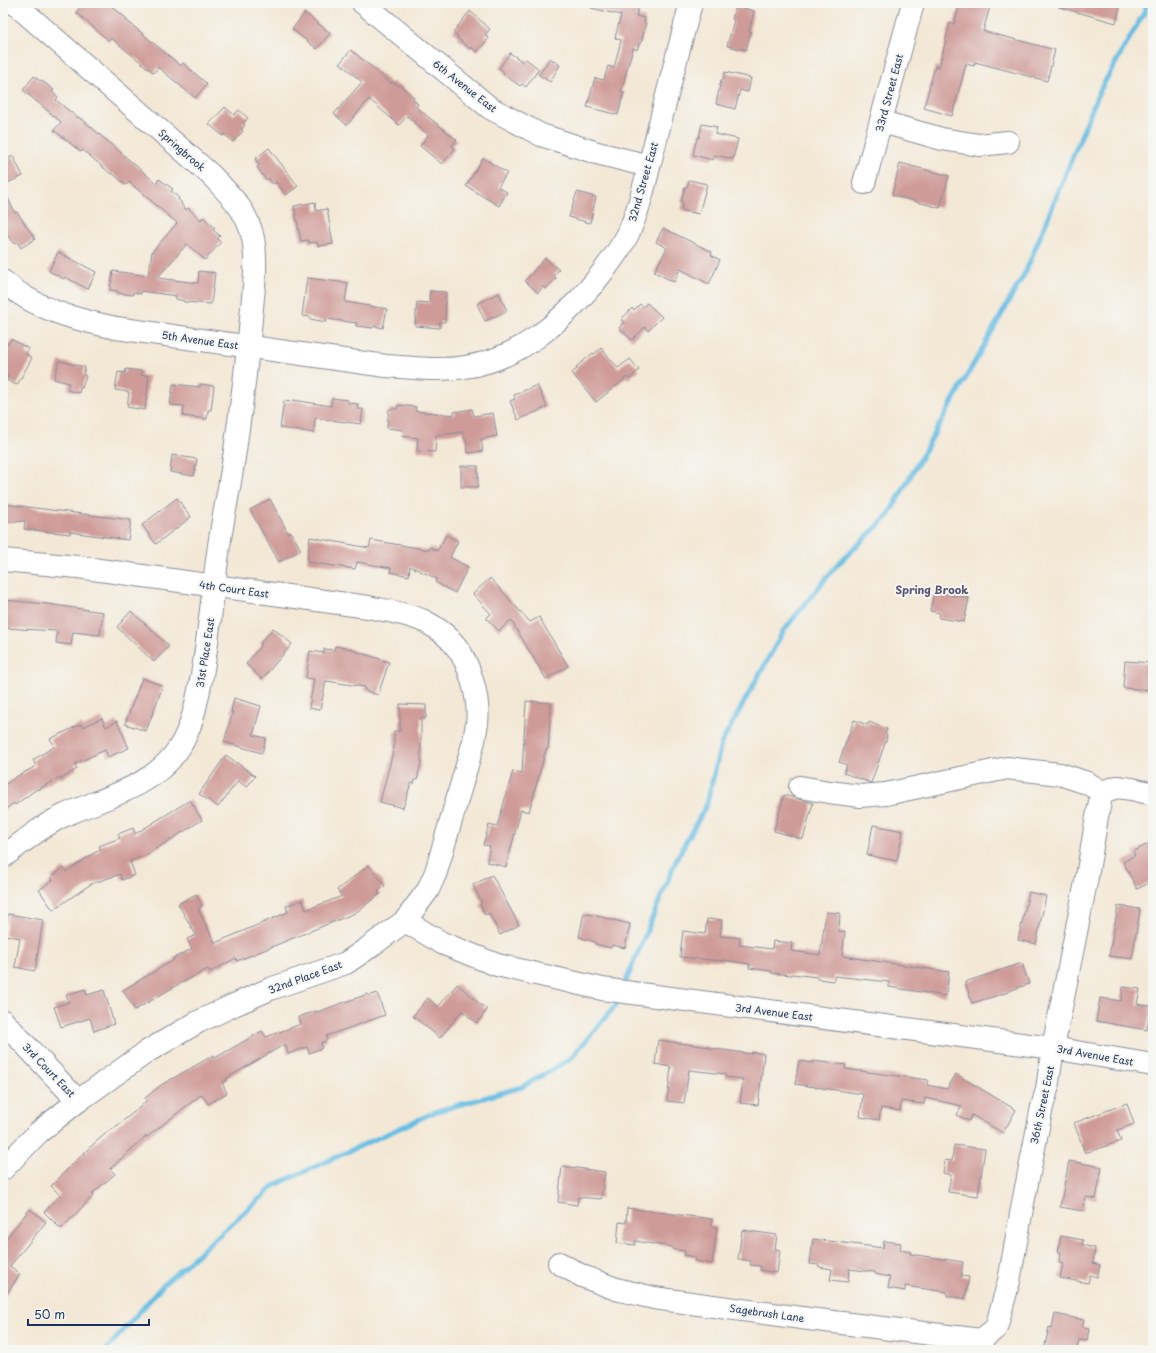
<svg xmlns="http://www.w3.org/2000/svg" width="1156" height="1353" font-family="'Playpen Sans',sans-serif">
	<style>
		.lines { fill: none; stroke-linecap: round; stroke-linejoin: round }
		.stream { stroke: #66bee4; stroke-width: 5 }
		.building { fill: #cf9b98 }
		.minor-casing { stroke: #878c9a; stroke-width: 24 }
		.minor { stroke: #fff; stroke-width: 22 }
		.labels { text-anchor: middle; stroke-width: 4; stroke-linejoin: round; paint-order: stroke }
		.street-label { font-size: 10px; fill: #1b2f5e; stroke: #f6f6f2 }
		.neighbourhood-label { font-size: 11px; font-weight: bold; fill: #5a5572; stroke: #f6f6f2 }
	</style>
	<rect width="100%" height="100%" fill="#f6f6f2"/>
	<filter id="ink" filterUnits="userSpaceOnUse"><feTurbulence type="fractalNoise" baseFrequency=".025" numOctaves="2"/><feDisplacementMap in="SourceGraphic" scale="8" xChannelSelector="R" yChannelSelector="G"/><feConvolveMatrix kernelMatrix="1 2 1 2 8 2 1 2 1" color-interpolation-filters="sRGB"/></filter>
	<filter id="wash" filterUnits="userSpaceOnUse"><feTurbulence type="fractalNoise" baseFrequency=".012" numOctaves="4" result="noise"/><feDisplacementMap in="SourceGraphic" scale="16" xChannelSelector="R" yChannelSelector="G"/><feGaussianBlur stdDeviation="0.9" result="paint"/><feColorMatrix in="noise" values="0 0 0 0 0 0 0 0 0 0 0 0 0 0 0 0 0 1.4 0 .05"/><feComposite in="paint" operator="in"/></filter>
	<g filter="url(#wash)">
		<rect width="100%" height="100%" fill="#f3e8d5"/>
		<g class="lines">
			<g class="stream">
				<polyline points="624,986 677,858 707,804 721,744 784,630 837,565 888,516 1026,271 1099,92 1145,11 1146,3"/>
				<polyline points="106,1350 164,1284 275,1185 437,1111 522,1087 570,1059 616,1005 619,997"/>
			</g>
		</g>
		<g id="blocks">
			<g class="building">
				<polygon points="83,3 108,3 127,19 126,20 181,66 183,63 207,84 195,98 158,67 154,73 111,38 109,41 76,12"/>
				<polygon points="592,3 640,3 636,16 645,18 644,22 646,23 641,43 639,43 637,50 633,48 621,92 624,92 618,115 587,107 595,78 604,80 608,66 614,68 621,40 615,38 621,15 591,8"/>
				<polygon points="960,3 991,3 983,31 1055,50 1047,81 975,62 974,66 966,64 952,116 924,108 935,66 939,67 950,23 954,24"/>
				<polygon points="1059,3 1121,3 1116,23 1059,7"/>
				<polygon points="736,6 754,11 749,31 751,31 746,50 727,46 734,20 732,19"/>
				<polygon points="470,11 490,29 485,35 489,38 477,52 471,47 470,49 457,38 458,36 453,32"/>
				<polygon points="305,13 330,33 317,49 292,29"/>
				<polygon points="351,50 391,83 393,82 399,86 400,85 414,97 413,99 418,104 416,107 457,140 452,146 455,149 442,164 420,146 428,135 407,116 399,125 369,99 347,125 334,114 362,82 340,63"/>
				<polygon points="510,53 523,62 526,59 539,69 526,87 522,84 520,86 503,74 504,72 499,68"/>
				<polygon points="550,58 560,65 550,82 539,75"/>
				<polygon points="725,72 751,78 748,92 740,90 735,109 716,104 721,80 723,80"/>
				<polygon points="34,76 40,81 41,80 54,90 52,92 58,97 56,100 78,118 78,117 85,122 156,183 159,179 173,189 171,191 179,198 178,199 182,203 181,204 186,210 188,208 201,220 203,217 215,228 213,230 220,236 217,239 221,242 205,260 187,244 157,278 198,283 199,271 215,273 211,304 184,302 184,301 176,299 176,296 141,291 141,294 133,292 133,295 118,293 118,291 110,290 113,271 148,276 152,252 177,223 129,182 126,185 112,173 111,174 83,150 81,152 54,130 61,122 23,90"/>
				<polygon points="225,107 234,115 239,110 248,118 243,123 245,125 241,130 243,131 233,142 224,134 223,136 209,124"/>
				<polygon points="702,124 717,127 715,134 738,139 733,159 715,155 713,160 693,155 697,138 699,138"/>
				<polygon points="269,148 298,186 286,195 276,182 273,184 268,178 266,180 257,167 259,165 255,159"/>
				<polygon points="13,156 23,176 3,185 3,161"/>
				<polygon points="483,158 507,173 498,187 507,192 499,206 466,186"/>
				<polygon points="900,163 949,176 940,208 892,195"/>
				<polygon points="689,180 707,184 699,214 681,210 683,203 681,202 685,187 687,187"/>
				<polygon points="3,188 15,213 17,212 35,239 21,248 17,242 14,243 11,239 10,239 3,228"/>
				<polygon points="577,192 596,197 590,223 569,217"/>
				<polygon points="315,202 316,211 327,209 333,244 318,246 317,242 309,243 308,240 301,241 294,206"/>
				<polygon points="663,228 712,252 711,255 720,260 709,284 680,269 674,282 654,272 667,248 656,242"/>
				<polygon points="58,252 96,272 88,289 65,277 64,279 49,271"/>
				<polygon points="545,258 559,270 554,275 556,278 546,289 543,287 538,293 525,281"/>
				<polygon points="307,278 348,283 345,302 387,309 383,328 374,326 373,328 356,326 357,323 327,319 326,322 310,319 310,317 302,316"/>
				<polygon points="430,291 446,292 445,322 440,322 440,328 415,326 417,302 429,303"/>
				<polygon points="499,293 507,311 485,321 477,304"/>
				<polygon points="647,303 662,317 648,331 645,327 632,340 619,328 624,322 621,320 632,308 634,310 640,304 643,307"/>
				<polygon points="11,339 29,349 26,354 32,358 17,385 6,380 8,376 3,373 3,342 8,344"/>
				<polygon points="601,348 618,368 630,359 639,370 629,379 627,377 596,402 572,373 577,369 576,367 593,353 594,354"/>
				<polygon points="59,361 85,367 83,375 86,376 82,388 80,388 79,393 67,390 69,383 54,379"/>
				<polygon points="126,369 142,371 141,375 149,376 145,410 127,407 129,392 115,390 118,372 125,373"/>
				<polygon points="173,384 200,387 200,384 214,386 211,410 208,410 207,419 183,416 184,406 170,405"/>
				<polygon points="537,385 547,407 518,420 510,401 515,399 514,395"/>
				<polygon points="332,398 348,400 348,403 358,404 357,409 363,409 361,424 315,418 314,433 280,428 284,401 292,402 293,400 331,406"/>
				<polygon points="398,405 416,407 415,411 454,415 454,412 472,409 474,416 493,413 497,436 481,439 483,451 468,453 466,438 464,439 463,432 436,435 435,452 417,451 418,438 402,436 403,430 387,428 389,409 397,409"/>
				<polygon points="172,455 197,459 194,476 170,472"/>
				<rect x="461" y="466" width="17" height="21"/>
				<polygon points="177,498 191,517 156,544 142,525"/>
				<polygon points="270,499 288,533 291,532 301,550 279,562 250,510"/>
				<polygon points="3,504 131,520 128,540 70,532 70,534 24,529 25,521 3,523"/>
				<polygon points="446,535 458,541 450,557 468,567 455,593 435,582 437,579 410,566 409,576 390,572 391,568 357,562 355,569 307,562 310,537 369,548 371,540 429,550 430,547 437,551"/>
				<polygon points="490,578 530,622 539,617 568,666 546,679 511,620 499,631 486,618 491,614 473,594"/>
				<polygon points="934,592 969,598 964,622 939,618 940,613 930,611"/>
				<polygon points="3,600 47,604 103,612 100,635 73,632 71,645 56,643 57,631 3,628"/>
				<polygon points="131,611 169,646 154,662 117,627"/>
				<polygon points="273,628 292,644 262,679 246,664 262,644 260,643"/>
				<polygon points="335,646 352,649 352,650 389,662 378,695 364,690 365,687 326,681 320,710 309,708 314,679 306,678 310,651 324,653 324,649 334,650"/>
				<polygon points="1125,661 1153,663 1153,690 1123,688"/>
				<polygon points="142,678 163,686 146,731 125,724"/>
				<polygon points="234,698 261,706 253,735 266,738 262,753 224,742 233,712 231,712"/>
				<polygon points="526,701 551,703 548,749 546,749 529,812 521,810 506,867 487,862 490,846 483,845 489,825 497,827 513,771 522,773"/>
				<polygon points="400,704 426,705 426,718 421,718 421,763 417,780 415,780 414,784 411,783 403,808 380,802 394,748 394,731 400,731"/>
				<polygon points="102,718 106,727 117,721 129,748 108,757 105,750 75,764 77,769 61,779 60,777 38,790 37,789 15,805 14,803 3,811 3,786 16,777 36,766 33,760 55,746 50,739 81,724 83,727"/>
				<polygon points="854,720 868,725 869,722 887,729 885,734 887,735 886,738 887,738 871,783 844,773 847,765 839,762"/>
				<polygon points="226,755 255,776 247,787 238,781 218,807 199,794"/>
				<polygon points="784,795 813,803 803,839 774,831"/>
				<polygon points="190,800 202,820 146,855 130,861 135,875 122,880 120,874 91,884 53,910 39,890 53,880 51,877 64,868 66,872 94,853 101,850 99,846 120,838 118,834 133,828 135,834"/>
				<polygon points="873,825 903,831 897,861 867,855"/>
				<polygon points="1153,841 1153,881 1137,889 1123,862 1135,855 1133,852"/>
				<polygon points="369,865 385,886 378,891 380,894 355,913 237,961 236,958 210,972 208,969 179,984 135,1010 123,990 174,960 173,958 192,949 187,939 196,935 178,904 196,894 202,906 198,909 215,943 288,912 286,906 302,900 306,910 342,896 337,890"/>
				<polygon points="492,875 519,925 500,935 489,913 485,915 480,904 482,903 473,885"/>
				<polygon points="1029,892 1046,896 1036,944 1018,940"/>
				<polygon points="1118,906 1140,909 1132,959 1109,956"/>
				<polygon points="826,912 840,913 839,931 845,932 842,956 949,972 946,996 889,987 889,982 834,976 834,981 817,979 817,977 792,974 792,975 771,973 772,971 749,968 750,964 722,960 722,961 680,957 683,931 705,934 707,919 722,920 720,936 740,938 739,945 772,949 773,941 792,943 791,951 820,955"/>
				<polygon points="584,913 630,924 625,948 612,945 611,948 595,944 595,942 579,937"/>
				<polygon points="8,914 43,920 35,971 15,967 20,938 5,935"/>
				<polygon points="1022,963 1029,984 1009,991 1009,992 972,1003 965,982"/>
				<polygon points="457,984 487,1010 477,1023 462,1011 440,1038 413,1016 428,998 438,1007"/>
				<polygon points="1123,987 1140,989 1137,1004 1151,1006 1147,1030 1096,1021 1100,998 1121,1001"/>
				<polygon points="85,989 87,995 104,990 114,1024 94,1031 90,1018 61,1027 54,1007 69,1002 66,995"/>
				<polygon points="377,993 385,1015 326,1036 327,1040 321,1043 322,1048 309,1053 307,1047 288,1054 285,1044 227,1078 228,1079 222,1083 227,1093 208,1104 202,1094 147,1137 146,1136 110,1169 115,1174 92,1194 94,1195 61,1229 44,1212 60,1195 51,1186 89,1148 112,1128 113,1129 139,1108 147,1100 145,1098 161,1085 214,1055 215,1058 262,1031 266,1037 301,1024 298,1017 317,1011 317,1012 368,994 369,996"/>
				<polygon points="658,1040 709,1047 709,1048 752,1054 752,1052 764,1054 758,1105 740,1103 743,1079 725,1077 725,1074 689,1070 684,1103 667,1101 671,1067 655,1064"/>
				<polygon points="799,1061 813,1063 813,1061 846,1065 845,1069 928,1080 927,1085 947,1089 956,1074 1016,1110 1003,1133 972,1115 969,1121 957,1115 962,1106 925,1098 924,1104 901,1101 900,1111 881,1108 879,1120 860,1117 863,1094 795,1084"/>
				<polygon points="1127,1103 1134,1124 1117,1130 1121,1141 1085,1153 1074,1123"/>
				<polygon points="954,1145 985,1149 978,1196 948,1192 951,1175 943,1173 945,1160 952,1161"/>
				<polygon points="1069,1161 1102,1167 1096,1199 1086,1197 1083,1211 1060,1207"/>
				<polygon points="562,1166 605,1172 601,1199 578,1197 577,1205 558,1202"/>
				<polygon points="627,1208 712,1219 711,1226 717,1227 712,1264 695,1261 695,1257 684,1255 685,1251 672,1249 672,1247 635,1241 635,1245 617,1243 619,1222 626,1223"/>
				<polygon points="30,1209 46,1222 10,1266 20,1274 3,1299 3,1242"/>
				<polygon points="742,1230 777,1235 775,1249 780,1250 777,1273 760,1270 761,1266 750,1265 751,1261 738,1259"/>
				<polygon points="1061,1236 1083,1240 1082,1245 1095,1248 1093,1263 1100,1265 1097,1277 1090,1275 1088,1283 1060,1278 1063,1264 1059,1263 1061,1252 1058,1252"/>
				<polygon points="813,1239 883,1248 884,1241 901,1243 900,1250 911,1252 910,1254 963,1262 961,1276 969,1277 965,1299 947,1296 947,1292 905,1286 905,1291 888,1288 890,1277 875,1274 875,1272 849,1269 848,1282 830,1280 832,1269 819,1267 819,1265 810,1264"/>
				<polygon points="1055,1314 1084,1320 1082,1327 1089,1328 1087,1341 1079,1340 1077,1350 1044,1350 1049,1327 1052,1328"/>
			</g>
		</g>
	</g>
	<g filter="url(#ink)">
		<use href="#blocks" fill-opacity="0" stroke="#878c9a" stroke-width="1"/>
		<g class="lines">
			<defs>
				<g id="minor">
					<polyline points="363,3 490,108 541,135 597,153 649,166"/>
					<polyline points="882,122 942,139 979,145 1008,142"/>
					<polyline points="864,183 913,3"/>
					<path d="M3,281c33,29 71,38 113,47l270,38c27,2 53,5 79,1 54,-8 95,-44 129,-84 12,-15 25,-31 34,-49 12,-25 19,-60 26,-87 12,-48 24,-96 37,-144"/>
					<path d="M3,560l75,7 290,40c19,4 38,6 56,14 12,6 23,14 31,24 15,18 25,55 22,78 -1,6 -2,12 -3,18l-38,131 -8,18 -23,31 -37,27 -22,15 -76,26 -36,16 -36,17 -50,29 -70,50 -39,31 -36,37"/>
					<polyline points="800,787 829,792 860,796 886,794 1007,768 1060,774 1087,783 1102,792"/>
					<polyline points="1102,792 1117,787 1132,789 1153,794"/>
					<path d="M3,857c19,-14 38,-31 60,-41 41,-19 90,-28 116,-68 14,-22 18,-48 23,-73 8,-45 11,-91 18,-136 5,-32 12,-64 16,-96 6,-41 11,-83 15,-124 2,-26 7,-55 2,-81 -6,-28 -23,-43 -42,-63l-197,-172"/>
					<polyline points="405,921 442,943 497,965 602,989 1053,1048 1153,1065"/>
					<polyline points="3,1021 78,1101"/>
					<polyline points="559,1263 582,1276 616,1289 654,1298 809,1319 981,1340 996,1328 1009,1281 1023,1203 1042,1107 1047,1089 1053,1048 1087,877 1097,817 1102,792"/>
				</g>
			</defs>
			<use href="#minor" class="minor-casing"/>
			<use href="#minor" class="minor"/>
		</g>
	</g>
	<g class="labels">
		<g class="street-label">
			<text transform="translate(465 86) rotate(38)" y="4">6th Avenue East</text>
			<text transform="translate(889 93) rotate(-75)" y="4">33rd Street East</text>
			<text transform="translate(182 150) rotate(41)" y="4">Springbrook</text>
			<text transform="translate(643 182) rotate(-74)" y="4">32nd Street East</text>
			<text transform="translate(200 340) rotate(8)" y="4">5th Avenue East</text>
			<text transform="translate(234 589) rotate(8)" y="4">4th Court East</text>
			<text transform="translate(205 653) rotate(-81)" y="4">31st Place East</text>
			<text transform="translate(305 977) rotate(-20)" y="4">32nd Place East</text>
			<text transform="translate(774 1012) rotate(7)" y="4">3rd Avenue East</text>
			<text transform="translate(1095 1055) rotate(10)" y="4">3rd Avenue East</text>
			<text transform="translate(49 1070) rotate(46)" y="4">3rd Court East</text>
			<text transform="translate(1042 1105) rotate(-78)" y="4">36th Street East</text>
			<text transform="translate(767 1313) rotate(8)" y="4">Sagebrush Lane</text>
		</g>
		<g class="neighbourhood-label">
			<text x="932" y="594">Spring Brook</text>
		</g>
	</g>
	<rect width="1156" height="1353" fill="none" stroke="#f6f6f2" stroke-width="16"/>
	<path d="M28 1319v6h121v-6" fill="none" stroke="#1b2f5e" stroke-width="2"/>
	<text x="34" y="1319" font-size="12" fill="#1b2f5e" stroke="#f6f6f2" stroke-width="3" paint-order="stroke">50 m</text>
</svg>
